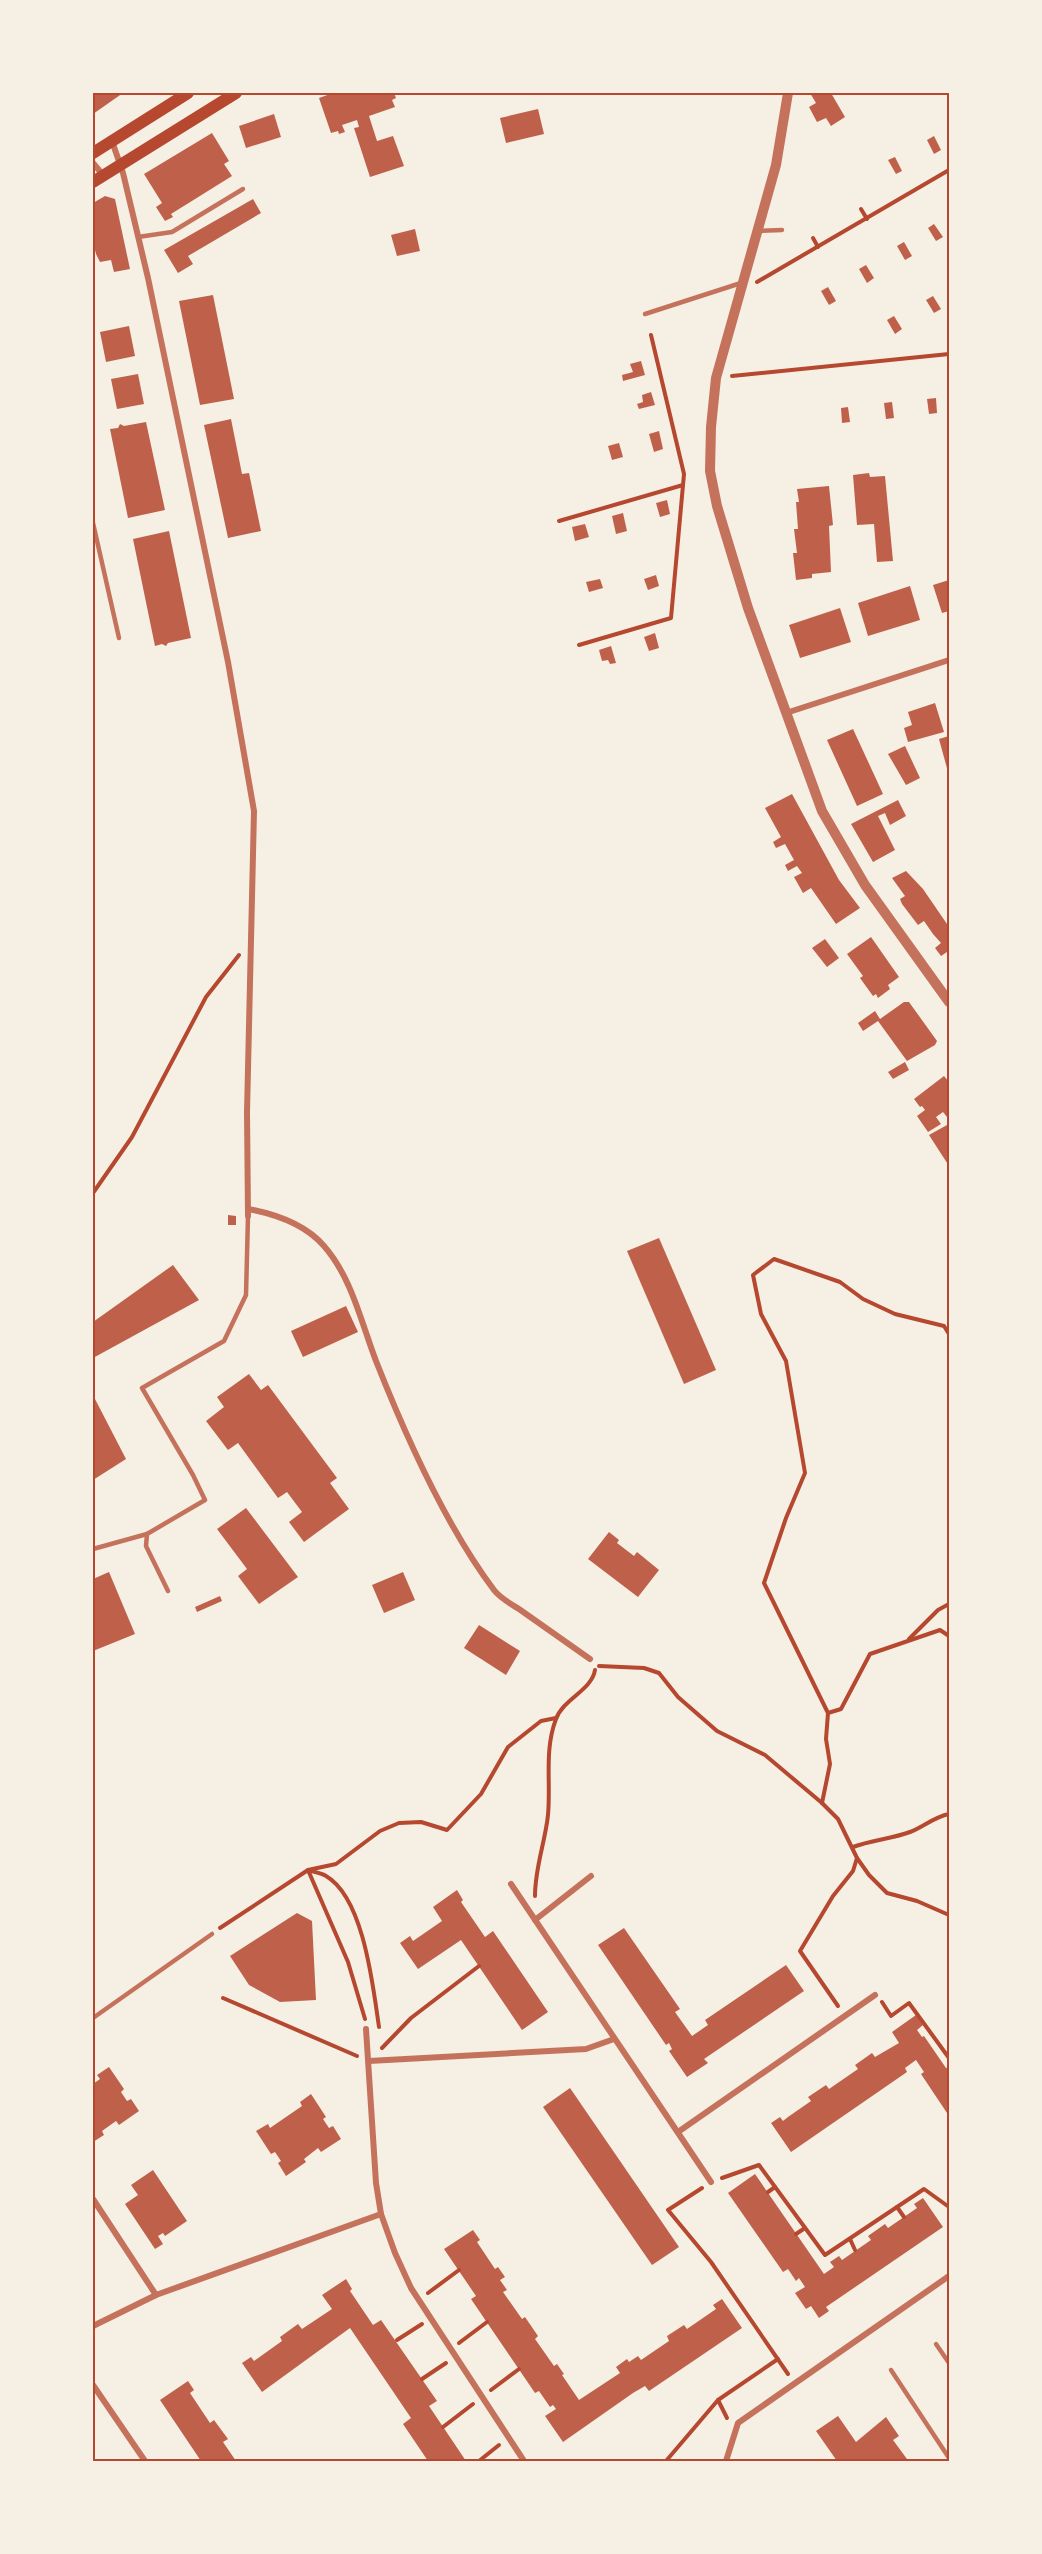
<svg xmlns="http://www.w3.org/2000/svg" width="1042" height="2554" font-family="Figtree,sans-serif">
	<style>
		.building { fill: #bf614a }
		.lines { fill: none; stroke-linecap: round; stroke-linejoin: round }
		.path { stroke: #b5482f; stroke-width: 4 }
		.service { stroke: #c5725c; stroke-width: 4.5 }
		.minor { stroke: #c5725c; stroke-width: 6 }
		.tertiary { stroke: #c5725c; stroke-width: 10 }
		.secondary { stroke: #b5482f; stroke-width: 12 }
		.neatline { fill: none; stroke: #b5482f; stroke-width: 2 }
	</style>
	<rect width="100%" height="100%" fill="#f6efe4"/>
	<g class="building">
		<polygon points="93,93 123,93 93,114"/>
		<polygon points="333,93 394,93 396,98 392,100 395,107 369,116 377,141 393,136 404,166 370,177 354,128 359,127 357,120 342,125 345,132 339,134 338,131 331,133 319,98"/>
		<polygon points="810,93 831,93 845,117 831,126 826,118 817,122 809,107 816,103"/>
		<polygon points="538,109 544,134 506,143 500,118"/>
		<polygon points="274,114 281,137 246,148 239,126"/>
		<polygon points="212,133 229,161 224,164 232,176 171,214 173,217 165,221 156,207 162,203 144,174"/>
		<polygon points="934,136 941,150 934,154 927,140"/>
		<polygon points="895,157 902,171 896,174 888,160"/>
		<polygon points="105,196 115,199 130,269 114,272 111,260 100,262 96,254 93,242 93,203"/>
		<polygon points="253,199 261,213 188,256 193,264 178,273 164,250"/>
		<polygon points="934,224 943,237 936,241 928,228"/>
		<polygon points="415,229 420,251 397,256 391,235"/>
		<polygon points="904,242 912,256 905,260 897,246"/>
		<polygon points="866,265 874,278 867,283 859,269"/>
		<polygon points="828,287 836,301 829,305 821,291"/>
		<polygon points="213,295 234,399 200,405 179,301"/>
		<polygon points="933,296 941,309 934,313 926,300"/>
		<polygon points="894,316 902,329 895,334 887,320"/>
		<polygon points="129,326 135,356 106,362 100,332"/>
		<polygon points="641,361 645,375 623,381 622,375 633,372 630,364"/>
		<polygon points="138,374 144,404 117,409 111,379"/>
		<polygon points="651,392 655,405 639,409 637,404 643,402 642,395"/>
		<polygon points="936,398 937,413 929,414 927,399"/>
		<polygon points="892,402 894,418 886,419 884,403"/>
		<polygon points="848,407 850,422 842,423 841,408"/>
		<polygon points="231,419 242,474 249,473 261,531 228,538 204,425"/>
		<polygon points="146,422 165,510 128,518 110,429 118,428 120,424 124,426"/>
		<polygon points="659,431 663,449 654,452 649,434"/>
		<polygon points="619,443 623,457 612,460 608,446"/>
		<polygon points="869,473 870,477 885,476 893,561 877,562 874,524 857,525 853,475"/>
		<polygon points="829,486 833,525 829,526 831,572 812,574 812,578 796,580 793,553 797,553 794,529 798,529 796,502 799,502 797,489"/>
		<polygon points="667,500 670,514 660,517 656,503"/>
		<polygon points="623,513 627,531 616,534 612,516"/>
		<polygon points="585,524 589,537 575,541 572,527"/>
		<polygon points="169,531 191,638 168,643 166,646 162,644 155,646 133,539"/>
		<polygon points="656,575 659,586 648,590 644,579"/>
		<polygon points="600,579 603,588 589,592 586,582"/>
		<polygon points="949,580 949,611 942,613 933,585"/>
		<polygon points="910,586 920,620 868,636 858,603"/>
		<polygon points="840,608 851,642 800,658 789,625"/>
		<polygon points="655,633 659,648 649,651 644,637"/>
		<polygon points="611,646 616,663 610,664 608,660 602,661 599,650"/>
		<polygon points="935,703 944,732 908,742 904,728 912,725 908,712"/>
		<polygon points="853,729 883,794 857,806 827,740"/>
		<polygon points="949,736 949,772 948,772 939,739"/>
		<polygon points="905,746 920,778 906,785 888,754"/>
		<polygon points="792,794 839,880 860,908 836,924 811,888 803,893 794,877 802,873 797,866 788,871 785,865 794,860 785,844 776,848 773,842 781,837 765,808"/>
		<polygon points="898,800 906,816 890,825 885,813 878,816 895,850 873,862 851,824"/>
		<polygon points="906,871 923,889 947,924 949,922 949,954 947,952 941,956 935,948 941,943 933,934 924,921 918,925 902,904 900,899 905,896 892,878"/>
		<polygon points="871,937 899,977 888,985 890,989 878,998 876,994 873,996 860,978 863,976 847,954"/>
		<polygon points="825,939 839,958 827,967 812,948"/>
		<polygon points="904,1002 909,1002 937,1041 935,1045 907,1061 878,1021 863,1031 858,1023 875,1011 880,1019"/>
		<polygon points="905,1062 909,1070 893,1079 888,1072"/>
		<polygon points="944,1076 949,1082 949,1116 947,1117 943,1112 936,1117 941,1124 928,1132 917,1116 925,1110 922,1106 920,1107 914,1099"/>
		<polygon points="947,1125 949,1128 949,1166 929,1135"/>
		<polygon points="228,1215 236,1216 236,1225 228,1225"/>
		<polygon points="659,1238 716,1370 684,1384 627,1251"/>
		<polygon points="173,1265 199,1300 93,1358 93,1322"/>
		<polygon points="346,1306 358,1332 303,1357 291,1331"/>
		<polygon points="249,1374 261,1390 268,1385 337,1478 330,1483 349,1509 304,1542 289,1522 302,1512 287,1492 278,1498 238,1443 228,1450 206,1421 224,1407 217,1397"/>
		<polygon points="95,1399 126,1459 93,1480 93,1400"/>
		<polygon points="246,1508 298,1577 259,1604 238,1576 247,1569 217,1529"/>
		<polygon points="609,1532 619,1540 617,1543 634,1556 637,1552 659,1570 638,1597 588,1559"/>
		<polygon points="109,1572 135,1634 93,1651 93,1579"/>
		<polygon points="403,1572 415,1600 384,1613 372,1585"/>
		<polygon points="220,1596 222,1601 197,1612 195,1607"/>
		<polygon points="479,1625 520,1651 506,1675 464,1648"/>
		<polygon points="457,1890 463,1900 461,1902 485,1937 493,1931 548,2012 522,2030 461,1940 418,1969 400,1943 410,1936 413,1941 442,1921 433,1907"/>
		<polygon points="297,1913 312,1921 316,2000 280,2002 249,1985 230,1956"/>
		<polygon points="624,1928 680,2009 675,2012 692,2036 708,2025 705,2020 786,1965 804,1991 704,2059 708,2063 687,2077 669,2051 672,2049 669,2043 666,2045 598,1945"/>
		<polygon points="916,2015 923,2025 917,2030 922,2037 924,2036 946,2068 949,2067 949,2116 921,2074 924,2072 916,2060 905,2068 907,2072 791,2152 771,2123 780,2117 783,2121 788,2117 811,2101 808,2097 826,2085 829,2089 858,2069 855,2065 872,2053 875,2057 899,2043 892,2032"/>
		<polygon points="109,2067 124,2089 121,2092 127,2101 131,2099 139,2111 119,2125 116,2121 102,2131 104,2135 93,2142 93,2084 100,2079 97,2075"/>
		<polygon points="570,2088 679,2247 652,2265 543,2107"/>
		<polygon points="311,2094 326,2117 323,2119 329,2128 333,2126 341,2139 321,2152 318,2148 304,2159 306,2162 286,2176 278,2163 281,2161 275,2152 271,2154 256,2131 268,2124 270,2128 302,2106 300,2102"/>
		<polygon points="153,2170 187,2221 165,2236 163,2233 158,2236 163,2244 155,2249 125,2204 138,2195 131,2185"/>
		<polygon points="755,2174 824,2274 834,2267 830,2262 839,2256 842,2260 871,2240 868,2236 885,2224 888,2228 917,2208 914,2204 923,2198 943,2227 826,2307 829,2311 819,2318 811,2306 806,2309 795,2293 805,2287 799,2278 796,2281 788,2269 783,2272 728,2193"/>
		<polygon points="473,2230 480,2240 477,2242 495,2269 498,2267 505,2277 500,2280 507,2290 503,2292 522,2319 525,2317 538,2336 535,2339 554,2366 557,2364 564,2374 562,2375 579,2400 620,2373 616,2367 627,2359 629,2362 638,2356 641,2360 669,2341 667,2336 684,2325 687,2329 716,2309 713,2305 722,2299 742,2328 649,2391 645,2386 633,2393 563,2442 545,2416 556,2409 553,2405 550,2407 539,2391 535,2393 471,2299 476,2296 444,2249"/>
		<polygon points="346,2279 352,2289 350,2291 373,2325 381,2320 437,2401 429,2406 466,2461 428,2461 403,2424 411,2418 350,2328 262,2392 242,2363 251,2357 254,2361 282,2341 280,2337 298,2324 302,2329 332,2309 322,2295"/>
		<polygon points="188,2381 194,2390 190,2393 210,2423 214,2420 228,2439 223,2442 236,2461 201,2461 160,2400"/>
		<polygon points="838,2416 856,2442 886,2417 899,2436 893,2440 907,2459 837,2461 816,2431"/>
	</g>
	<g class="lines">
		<g class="path">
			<polyline points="861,209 867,219"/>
			<polyline points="813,238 818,247"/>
			<polyline points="757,282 949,170"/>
			<polyline points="732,376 949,354"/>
			<polyline points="559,521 683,485 684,474 651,335"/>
			<polyline points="579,645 671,618 683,485"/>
			<polyline points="93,1193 132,1137 206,997 239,955"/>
			<polyline points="909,1639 938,1610 949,1604"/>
			<polyline points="599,1666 644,1668 659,1673 678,1697 717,1731 765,1755 822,1803 838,1819 857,1858 869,1875 887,1893 917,1901 949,1915"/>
			<polyline points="828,1713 764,1583 786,1518 805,1473 786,1361 761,1314 753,1275 774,1259 840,1282 863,1299 895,1314 944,1326 949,1334"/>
			<polyline points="822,1803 830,1764 826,1739 828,1713 841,1709 870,1654 940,1630 949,1636"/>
			<path d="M853,1847c19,-7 38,-8 57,-15 13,-5 24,-15 39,-18"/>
			<path d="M535,1896c0,-29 10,-53 13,-81 3,-32 -4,-65 8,-96 7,-20 36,-29 39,-49"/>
			<polyline points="220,1928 308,1870 348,1962 365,2019"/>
			<polyline points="223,1998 357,2056"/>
			<polyline points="882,2002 891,2016 909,2003 949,2058"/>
			<polyline points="838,2006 800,1951 833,1896 853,1871 857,1858"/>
			<path d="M379,2027c-6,-40 -15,-129 -53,-151 -5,-3 -12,-4 -18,-6l28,-6 44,-33 19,-8 22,-1 26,8 34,-36 27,-47 33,-26 15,-3"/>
			<polyline points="382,2048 411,2018 479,1966"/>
			<polyline points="722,2178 759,2165 825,2255 924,2189 949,2207"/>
			<polyline points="702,2188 668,2210 711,2262 788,2374"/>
			<polyline points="768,2192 775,2187"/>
			<polyline points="897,2207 904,2217"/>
			<polyline points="796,2234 805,2228"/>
			<polyline points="850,2239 855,2250"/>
			<polyline points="428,2293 459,2270"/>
			<polyline points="397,2340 422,2324"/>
			<polyline points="459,2343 487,2322"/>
			<polyline points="422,2379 446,2363"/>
			<polyline points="491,2390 519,2369"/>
			<polyline points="718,2400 778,2359"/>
			<polyline points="443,2427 473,2404"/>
			<polyline points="479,2461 499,2445"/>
			<polyline points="666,2461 718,2400 727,2418"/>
		</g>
		<g class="service">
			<polyline points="759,231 782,230"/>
			<polyline points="138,237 172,232 243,189"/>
			<polyline points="645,314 741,283"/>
			<polyline points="93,523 119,638"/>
			<polyline points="93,1549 147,1534"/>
			<polyline points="168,1591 146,1546 147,1534 205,1500 193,1475 142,1388 224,1341 246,1295 248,1216"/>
			<polyline points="93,2018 212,1934"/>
			<polyline points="936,2344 949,2363"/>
			<polyline points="891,2370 949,2458"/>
		</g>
		<g class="minor">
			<polyline points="112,141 123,173 148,278 228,662 254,811 247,1112 248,1216"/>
			<polyline points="93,163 103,175"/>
			<polyline points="786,713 949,660"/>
			<path d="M248,1209c27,5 57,15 76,37 28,32 37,76 52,115 30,76 69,164 118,229 6,8 17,14 25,19 24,17 47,33 71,50"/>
			<polyline points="511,1884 711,2182"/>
			<polyline points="535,1920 591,1876"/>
			<polyline points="366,2029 376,2183 381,2214 395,2253 411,2288 524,2461"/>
			<polyline points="369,2061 586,2049 614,2039"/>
			<polyline points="678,2132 875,1995"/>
			<polyline points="93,2199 156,2295"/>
			<polyline points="93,2326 156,2295 381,2214"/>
			<polyline points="93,2385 145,2461"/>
			<polyline points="726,2461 738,2423 949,2276"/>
		</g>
		<polyline class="tertiary" points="788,93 776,165 716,378 711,427 710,471 717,506 748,608 822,811 865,885 949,1002"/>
		<g class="secondary">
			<polyline points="93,153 188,93"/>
			<polyline points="93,182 236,93"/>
		</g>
	</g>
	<rect width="1042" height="2554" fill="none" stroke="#f6efe4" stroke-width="189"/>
	<rect x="94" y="94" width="854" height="2366" class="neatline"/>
</svg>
